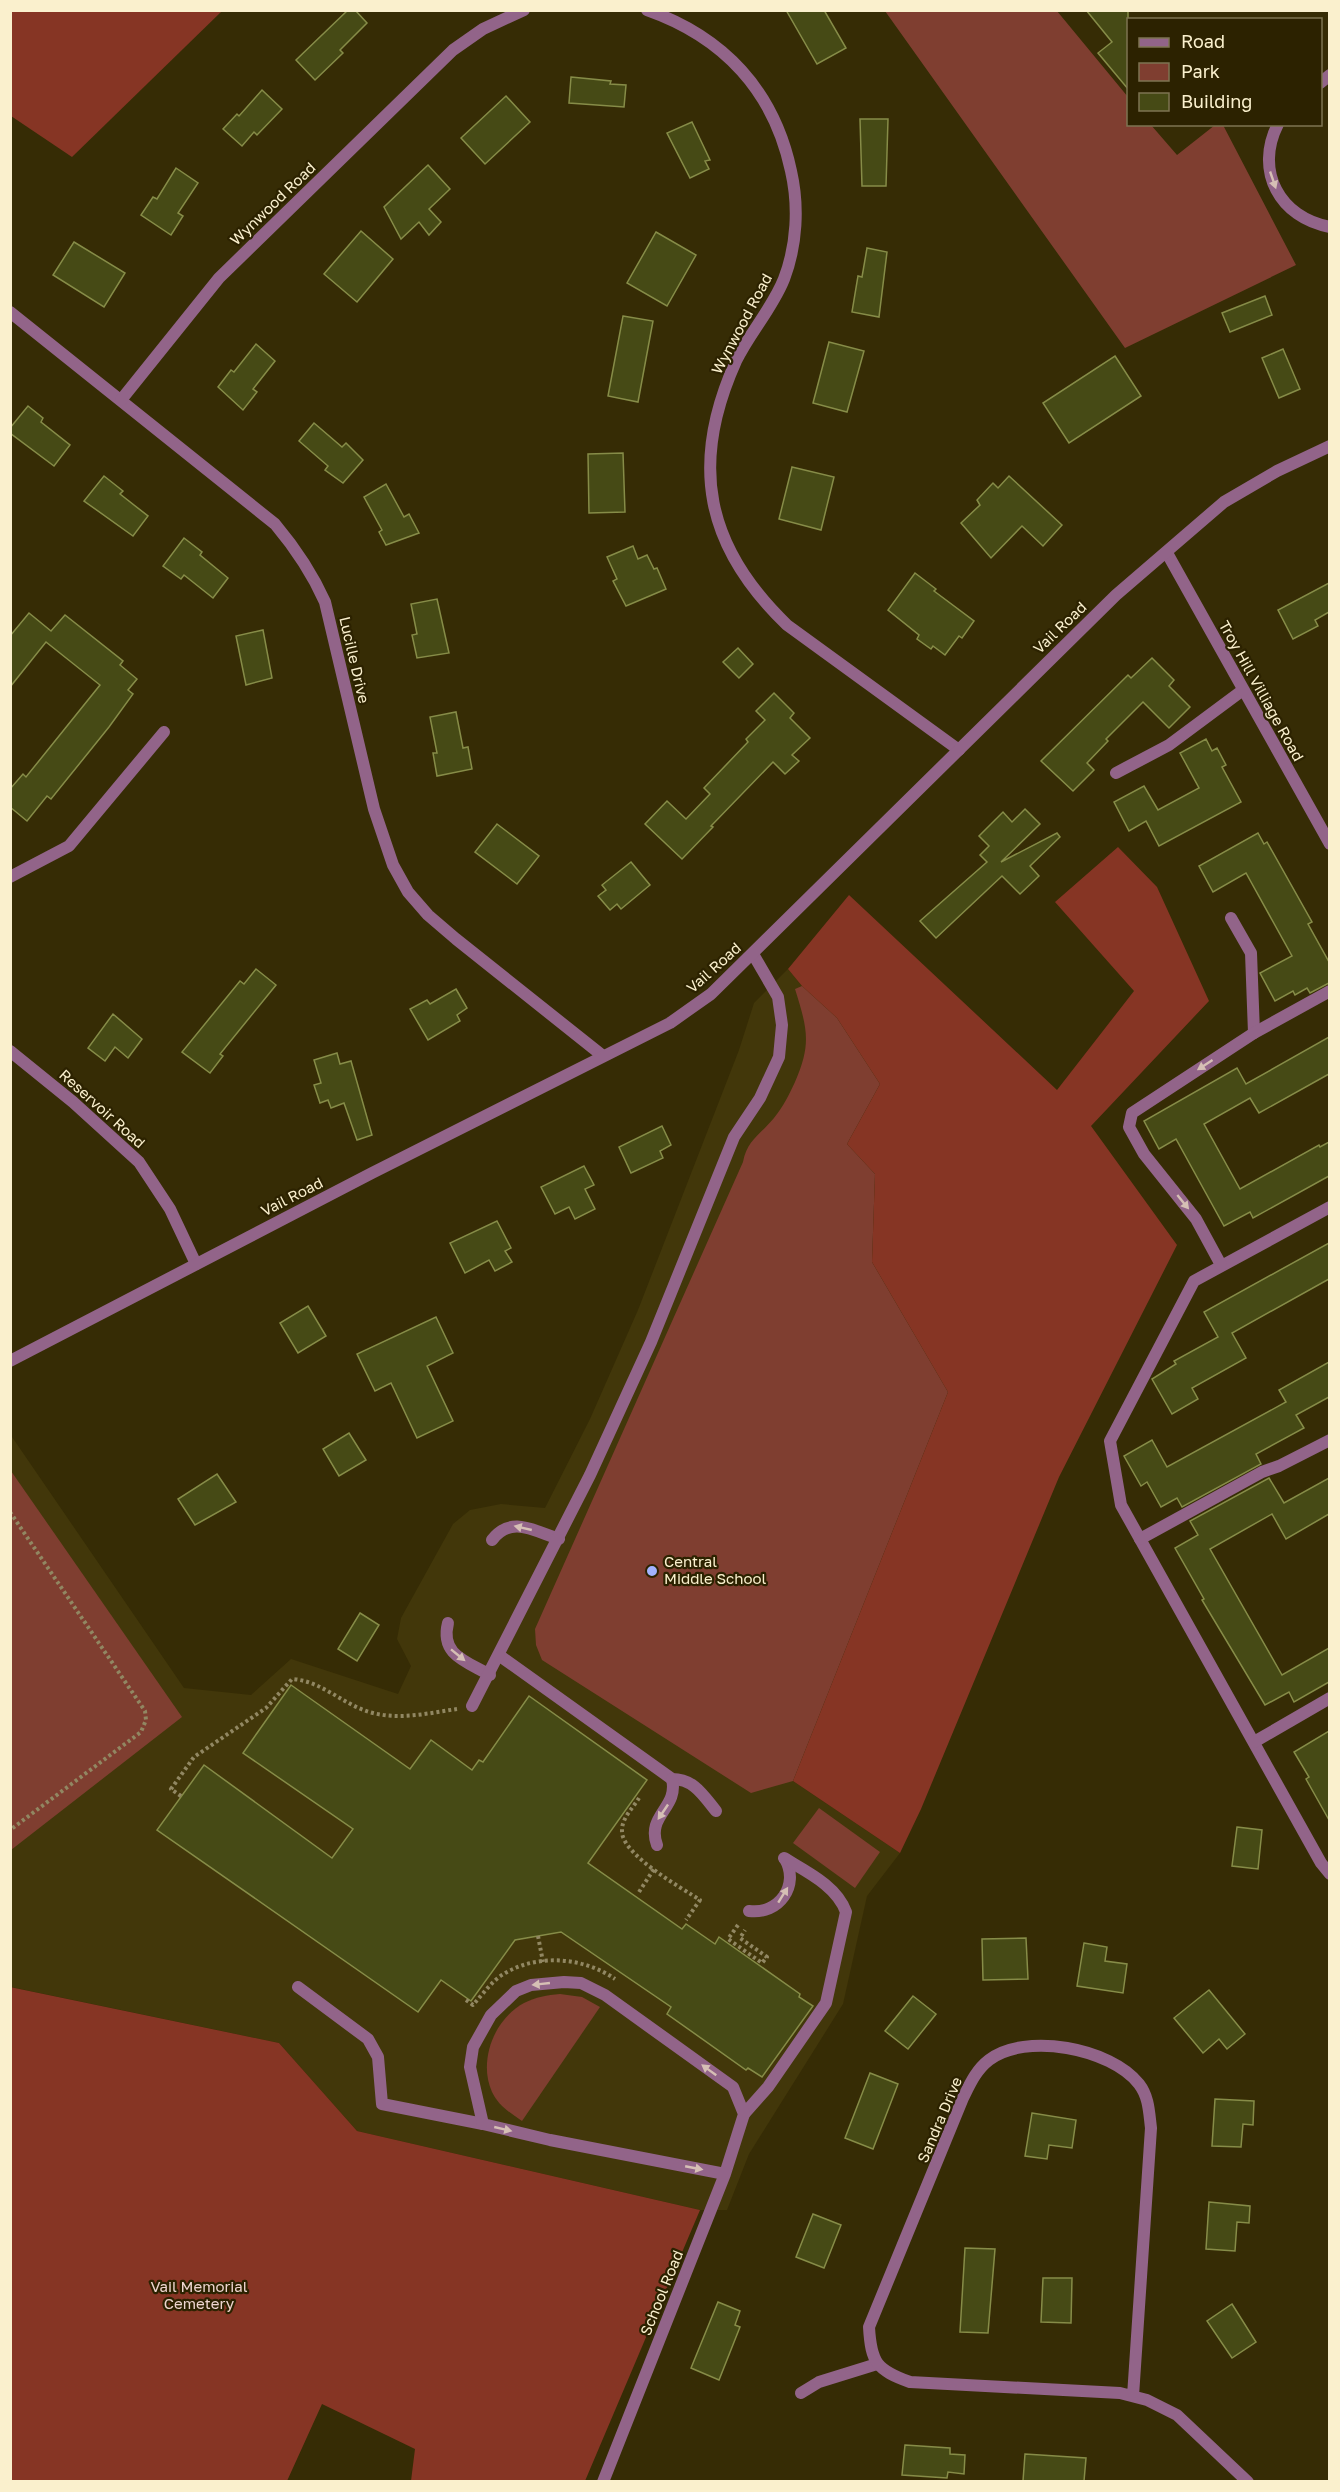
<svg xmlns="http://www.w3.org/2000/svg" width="1340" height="2492" font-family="'Golos Text',sans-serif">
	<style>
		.built { fill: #42370a }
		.green { fill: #7f3e30 }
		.forest { fill: #863524 }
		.building { fill: #464a15; stroke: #868c48; stroke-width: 1.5 }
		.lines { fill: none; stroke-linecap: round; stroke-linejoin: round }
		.path { stroke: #918762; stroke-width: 4; stroke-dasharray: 3 3; stroke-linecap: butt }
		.service { stroke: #926489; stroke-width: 12 }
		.minor { stroke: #926489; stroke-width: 12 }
		.tertiary { stroke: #926489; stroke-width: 12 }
		.oneway { fill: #d6bfb5 }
		.poi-dot { fill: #a2b2fd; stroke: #2c2200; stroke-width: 2 }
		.labels { text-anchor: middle; stroke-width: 4.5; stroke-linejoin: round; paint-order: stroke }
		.street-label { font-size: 15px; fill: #faf0cd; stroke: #2c2200 }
		.poi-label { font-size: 15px; fill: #faf0cd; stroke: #2c2200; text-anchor: start }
		.park-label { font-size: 15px; fill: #efd6d0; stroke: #2c2200 }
	</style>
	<rect width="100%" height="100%" fill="#362c05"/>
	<polygon class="built" points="788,969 802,986 837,1018 793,1781 900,1853 867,1896 843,2004 749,2154 727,2210 700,2210 357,2131 279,2043 11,1987 10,1434 184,1688 251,1695 291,1659 398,1694 411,1666 397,1639 401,1618 453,1524 470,1510 501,1504 545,1508 590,1419 638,1310 739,1050 754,1003"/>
	<g class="green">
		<polygon points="885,11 1057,11 1128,97 1128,124 1151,125 1177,155 1215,125 1223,125 1296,265 1125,348"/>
		<path d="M802,986l35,32 43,66 -33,60 28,30 -3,88 76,130 -155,389 -42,12 -209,-133 -6,-15 -1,-16 208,-467c4,-22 17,-27 31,-44 9,-11 15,-23 21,-36 17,-39 12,-54 0,-93z"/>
		<polygon points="11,1471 182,1717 11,1850"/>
		<polygon points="819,1808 880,1852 855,1888 793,1843"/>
		<path d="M560,1994l22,3 18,10 -78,114c-12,-8 -24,-16 -30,-29 -14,-31 2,-73 32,-89 12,-6 23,-8 36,-9z"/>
	</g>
	<g class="forest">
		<polygon points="10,11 11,10 222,11 72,157 11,116"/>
		<polygon points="1118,847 1157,887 1209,1001 1091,1126 1177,1245 1059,1477 921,1809 900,1853 793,1781 948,1392 872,1262 875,1174 847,1144 880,1084 837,1018 802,986 788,969 849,895 1057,1090 1134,991 1055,902"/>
		<polygon points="10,1987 279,2043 357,2131 700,2210 585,2481 411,2481 415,2449 322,2404 287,2481 11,2481"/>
	</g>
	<g class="building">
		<polygon points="348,10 355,10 367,23 340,50 343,53 315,80 296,60"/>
		<polygon points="786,10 824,10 846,48 817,64"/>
		<polygon points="1086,10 1128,10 1128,89 1098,53 1112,42"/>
		<polygon points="571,77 611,81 610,84 626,85 624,107 569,103"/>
		<polygon points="262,90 282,109 257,135 254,132 242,146 223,129 237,114 239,116"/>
		<polygon points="506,96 530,122 485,164 461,138"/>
		<polygon points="860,119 888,119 886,186 862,186"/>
		<polygon points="692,122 710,160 705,161 709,169 690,178 667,133"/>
		<polygon points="428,165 450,189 429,209 441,222 429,235 419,222 401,239 384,207"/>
		<polygon points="176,168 198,183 178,213 183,216 171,235 141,215 153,197 157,199"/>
		<polygon points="361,231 393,259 357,302 324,274"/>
		<polygon points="656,232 696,255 667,306 627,283"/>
		<polygon points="74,242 125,273 104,307 53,275"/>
		<polygon points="867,248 887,252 879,317 852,312 858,276 862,277"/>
		<polygon points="1265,296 1272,315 1230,332 1222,313"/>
		<polygon points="623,316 653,321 638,402 608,396"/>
		<polygon points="829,342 864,351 847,412 813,403"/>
		<polygon points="256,344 275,361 253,389 257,392 243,410 218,387 231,370 234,372"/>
		<polygon points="1283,349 1300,389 1279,398 1262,358"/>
		<polygon points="1115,356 1141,396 1069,443 1043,403"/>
		<polygon points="28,406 43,418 41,422 70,445 54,466 10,433 10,428"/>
		<polygon points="314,423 342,447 346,443 363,460 343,483 325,470 328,466 299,441"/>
		<polygon points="623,453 625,512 589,513 588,454"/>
		<polygon points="792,467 834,477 821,530 779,519"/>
		<polygon points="104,476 123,491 120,494 148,516 133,536 84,501"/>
		<polygon points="1009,476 1062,525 1043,546 1022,526 991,558 961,523 980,505 977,500 993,483 998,488"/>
		<polygon points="386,484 404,517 409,514 419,533 386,545 379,532 382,530 364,497"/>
		<polygon points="184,538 202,552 200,555 228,578 213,598 184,575 181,579 163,566"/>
		<polygon points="633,546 638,559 647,555 654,569 657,568 666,589 626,606 613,581 617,579 607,557"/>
		<polygon points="915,573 936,589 934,591 974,621 962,638 959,636 945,655 933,646 931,649 917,639 919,635 888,610"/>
		<polygon points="1329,583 1329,612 1315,620 1318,626 1293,639 1278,610"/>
		<polygon points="437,599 449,653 417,658 412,635 417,634 411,604"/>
		<polygon points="29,613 51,631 65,615 123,661 120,665 137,679 128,690 133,694 109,727 51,799 47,796 27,821 10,807 10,789 23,774 26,777 100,685 46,642 10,687 10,636"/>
		<polygon points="263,630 272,678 246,685 236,636"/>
		<polygon points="738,648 753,664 739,678 723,662"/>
		<polygon points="1152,658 1174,680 1169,686 1190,707 1169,728 1143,702 1106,739 1108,741 1087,763 1094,770 1073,791 1041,761 1128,675 1131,678"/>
		<polygon points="774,693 794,713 790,718 810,738 792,755 799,761 785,774 773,762 711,826 713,827 682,859 645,824 667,801 686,819 710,794 704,788 748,742 746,739 765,720 756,711"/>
		<polygon points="456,712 463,748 468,747 472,769 437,776 433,753 437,753 430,717"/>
		<polygon points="1206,739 1212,751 1217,748 1226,765 1222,767 1241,802 1159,846 1146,821 1129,831 1114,802 1144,786 1158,810 1199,788 1180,753"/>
		<polygon points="1025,809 1040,824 1001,862 1057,833 1060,837 1030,866 1039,876 1020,894 1002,876 936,938 920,921 987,862 980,855 989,846 979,836 1003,812 1012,822"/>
		<polygon points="497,824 539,856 517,884 475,852"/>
		<polygon points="1258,833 1264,844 1267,842 1312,922 1308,924 1329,962 1329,983 1310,993 1307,988 1295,995 1293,991 1275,1001 1260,973 1292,956 1246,873 1213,892 1199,866"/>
		<polygon points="631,862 650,885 621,909 617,904 610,910 598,896 606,890 602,885"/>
		<polygon points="256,969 276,985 220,1054 223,1056 210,1073 182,1052 240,981 244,984"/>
		<polygon points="456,989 467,1008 457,1015 460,1021 428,1040 410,1009 427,1000 430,1004"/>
		<polygon points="113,1014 142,1039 128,1058 115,1047 105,1061 88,1048"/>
		<polygon points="1329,1037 1329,1074 1259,1113 1250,1098 1204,1124 1240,1189 1319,1145 1320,1147 1329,1142 1329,1176 1253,1218 1250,1212 1224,1226 1176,1139 1159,1149 1144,1121 1237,1068 1246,1084"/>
		<polygon points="337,1053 340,1064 351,1061 372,1135 357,1140 344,1103 331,1108 328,1100 320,1103 314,1085 321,1083 314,1060"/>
		<polygon points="662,1126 671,1145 660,1151 663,1158 631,1173 619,1147"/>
		<polygon points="584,1166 594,1185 585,1189 595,1209 575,1219 569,1207 555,1214 541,1187"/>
		<polygon points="497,1221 511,1248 505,1251 512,1262 495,1271 489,1260 465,1273 450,1243"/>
		<polygon points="1329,1243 1329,1279 1232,1333 1246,1358 1192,1388 1198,1399 1172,1414 1152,1379 1176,1364 1174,1361 1218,1337 1204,1312"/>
		<polygon points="308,1306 326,1336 298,1353 280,1323"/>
		<polygon points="436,1317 453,1353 427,1366 453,1421 417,1438 391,1383 375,1391 357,1354"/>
		<polygon points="1329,1362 1329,1397 1296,1415 1304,1428 1256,1454 1261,1464 1182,1507 1177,1498 1161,1507 1147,1482 1141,1486 1124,1456 1152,1440 1167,1467 1286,1402 1279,1390"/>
		<polygon points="349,1433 366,1460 339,1476 323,1449"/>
		<polygon points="217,1474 236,1502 195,1525 178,1499"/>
		<polygon points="1269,1478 1284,1503 1329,1478 1329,1514 1286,1539 1272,1514 1210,1549 1282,1675 1329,1648 1329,1682 1294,1702 1289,1692 1265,1705 1202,1600 1204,1599 1175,1548 1198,1535 1190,1521"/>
		<polygon points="360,1613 379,1625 357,1661 338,1649"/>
		<polygon points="291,1685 410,1769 431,1740 472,1770 479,1760 483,1762 529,1696 647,1780 588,1863 682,1929 686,1924 715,1944 719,1937 800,1994 799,1997 813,2006 762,2077 748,2068 746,2070 667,2014 671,2007 561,1932 515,1940 471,2001 441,1980 418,2012 157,1830 204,1765 332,1858 353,1829 243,1753"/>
		<polygon points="1329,1731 1329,1820 1306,1779 1309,1777 1294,1752"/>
		<polygon points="1237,1827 1262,1830 1258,1869 1232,1866"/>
		<polygon points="1026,1938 1028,1979 983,1980 982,1939"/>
		<polygon points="1084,1943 1107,1947 1105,1961 1127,1964 1123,1993 1077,1986"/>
		<polygon points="1209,1990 1245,2034 1227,2049 1219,2039 1203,2053 1174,2018"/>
		<polygon points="913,1996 936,2014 908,2049 885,2031"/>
		<polygon points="870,2073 898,2084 873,2149 845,2138"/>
		<polygon points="1215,2099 1254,2101 1253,2125 1243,2124 1241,2147 1212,2146"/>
		<polygon points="1032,2113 1076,2120 1072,2148 1049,2145 1047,2159 1025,2156"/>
		<polygon points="1209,2202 1250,2206 1249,2223 1237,2222 1235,2251 1206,2249"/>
		<polygon points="813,2214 841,2225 824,2268 796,2257"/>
		<polygon points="965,2248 995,2249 988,2333 960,2332"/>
		<polygon points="1043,2278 1072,2278 1071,2323 1041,2322"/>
		<polygon points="718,2302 740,2311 735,2325 740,2327 719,2380 691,2368"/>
		<polygon points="1232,2304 1256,2342 1232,2358 1207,2321"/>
		<polygon points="905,2445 950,2448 950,2454 965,2455 964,2474 948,2472 947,2478 902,2475"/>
		<polygon points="1025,2454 1086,2458 1084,2481 1023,2481"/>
	</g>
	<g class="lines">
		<g class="path">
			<polyline points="10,1512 145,1711 146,1720 141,1732 10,1830"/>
			<path d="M181,1796l-10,-7 23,-32 72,-49 26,-29c31,2 52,27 81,34 28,7 56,0 84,-4"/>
			<path d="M639,1798c-6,10 -17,20 -17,32 -2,24 60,58 78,70l-14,20"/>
			<polyline points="639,1892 654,1869"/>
			<polyline points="738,1925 728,1939 762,1963 767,1957 740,1938 745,1930"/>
			<polyline points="538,1936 543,1962"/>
			<path d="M466,2000l7,5c8,-9 16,-20 26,-28 34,-24 83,-21 116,2"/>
		</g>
		<g class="service">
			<polyline points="1320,83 1330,75"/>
			<path d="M1278,124c-24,47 2,94 52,103"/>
			<polyline points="1116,773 1169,745 1243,690"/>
			<polyline points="10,877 69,846 164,732"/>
			<polyline points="1231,918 1251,953 1254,1033"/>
			<polyline points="10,1051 73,1102 139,1162 170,1209 196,1264"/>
			<polyline points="1330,1207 1194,1281 1110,1441 1121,1505 1321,1863 1330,1874"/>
			<polyline points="1221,1265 1196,1219 1144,1154 1129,1127 1132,1113 1254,1033 1330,991"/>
			<polyline points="1140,1539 1262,1472 1279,1466 1330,1440"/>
			<path d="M492,1540c19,-25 42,-9 67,-1"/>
			<path d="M448,1623c-8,32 18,38 42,52"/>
			<path d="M500,1656l172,123c22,0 31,16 44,32"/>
			<polyline points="472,1706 590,1475 651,1342 734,1137 760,1098 779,1057 782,1025 778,997 753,954"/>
			<polyline points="1254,1742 1330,1698"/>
			<path d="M657,1845c-11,-30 22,-37 15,-66"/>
			<path d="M749,1911c30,4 51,-26 36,-52"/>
			<polyline points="298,1987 368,2039 378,2057 382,2104 483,2124"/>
			<path d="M744,2114l24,-27 58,-84 20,-91c-9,-26 -39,-40 -62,-54"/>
		</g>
		<g class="minor">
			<path d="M647,10c77,27 127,81 144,161 8,35 6,74 -7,108 -12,30 -34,53 -48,82 -47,104 -30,186 51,264l172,125"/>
			<path d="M10,312l265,212c21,25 37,49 50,78l49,207 19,56 15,27 20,23 28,24 147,117"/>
			<polyline points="121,400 219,278 453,50 483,29 524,10"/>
			<polyline points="1167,553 1330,844"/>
			<polyline points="801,2393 819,2382 877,2364"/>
			<path d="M1133,2396l18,-268c-2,-16 -2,-31 -12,-44 -28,-36 -114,-52 -150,-24 -13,10 -19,24 -26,38l-94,229c2,36 8,43 41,55l210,11 27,7 30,15 71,67"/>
			<polyline points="603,2482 725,2174 744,2114 733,2087 605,1995 581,1983 564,1982 531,1985 516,1991 491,2015 473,2047 470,2067 483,2124 550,2140 725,2174"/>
		</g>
		<polyline class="tertiary" points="10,1361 372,1173 670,1023 711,994 1116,595 1224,502 1277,471 1330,446"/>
	</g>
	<defs><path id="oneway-solid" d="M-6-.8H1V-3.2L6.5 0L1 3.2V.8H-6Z" transform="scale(1.5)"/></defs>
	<g class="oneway">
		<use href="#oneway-solid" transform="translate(1273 180) rotate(71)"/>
		<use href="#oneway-solid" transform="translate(1205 1065) rotate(147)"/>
		<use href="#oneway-solid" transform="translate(1183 1202) rotate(51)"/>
		<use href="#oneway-solid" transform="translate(523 1528) rotate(-167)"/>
		<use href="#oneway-solid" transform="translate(458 1655) rotate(39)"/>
		<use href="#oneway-solid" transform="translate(663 1812) rotate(124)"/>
		<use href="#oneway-solid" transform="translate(783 1895) rotate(-58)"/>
		<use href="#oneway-solid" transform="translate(541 1984) rotate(174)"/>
		<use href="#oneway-solid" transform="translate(709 2070) rotate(-144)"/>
		<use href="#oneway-solid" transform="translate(503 2129) rotate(13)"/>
		<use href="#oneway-solid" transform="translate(694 2168) rotate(11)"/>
	</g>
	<circle class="poi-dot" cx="652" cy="1571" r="6"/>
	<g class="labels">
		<g class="street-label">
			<text transform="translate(273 204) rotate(-44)" y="5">Wynwood Road</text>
			<text transform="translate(742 324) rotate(-62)" y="5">Wynwood Road</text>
			<text transform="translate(1060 628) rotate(-44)" y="5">Vail Road</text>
			<text transform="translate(354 660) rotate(77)" y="5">Lucille Drive</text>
			<text transform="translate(1261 691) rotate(61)" y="5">Troy Hill Villiage Road</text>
			<text transform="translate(714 968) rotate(-42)" y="5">Vail Road</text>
			<text transform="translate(102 1109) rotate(42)" y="5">Reservoir Road</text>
			<text transform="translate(292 1197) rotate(-27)" y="5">Vail Road</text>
			<text transform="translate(940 2120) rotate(-67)" y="5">Sandra Drive</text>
			<text transform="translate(662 2293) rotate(-68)" y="5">School Road</text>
		</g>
		<g class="poi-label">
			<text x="664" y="1567">Central<tspan x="664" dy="17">Middle School</tspan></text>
		</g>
		<g class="park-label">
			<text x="199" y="2292">Vail Memorial<tspan x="199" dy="17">Cemetery</tspan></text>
		</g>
	</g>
	<rect width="1340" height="2492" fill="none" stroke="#faf0cd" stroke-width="24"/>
	<rect x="1127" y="18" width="195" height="108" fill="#2c2200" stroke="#7e7452" stroke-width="1.5"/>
	<rect x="1139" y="38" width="30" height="9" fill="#926489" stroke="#7e7452" stroke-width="1.5"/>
	<text x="1181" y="48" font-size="18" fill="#faf0cd">Road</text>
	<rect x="1139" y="63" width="30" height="18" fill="#7f3e30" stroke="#7e7452" stroke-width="1.5"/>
	<text x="1181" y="78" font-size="18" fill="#faf0cd">Park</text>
	<rect x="1139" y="93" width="30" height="18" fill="#464a15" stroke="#7e7452" stroke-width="1.5"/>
	<text x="1181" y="108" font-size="18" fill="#faf0cd">Building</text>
</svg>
